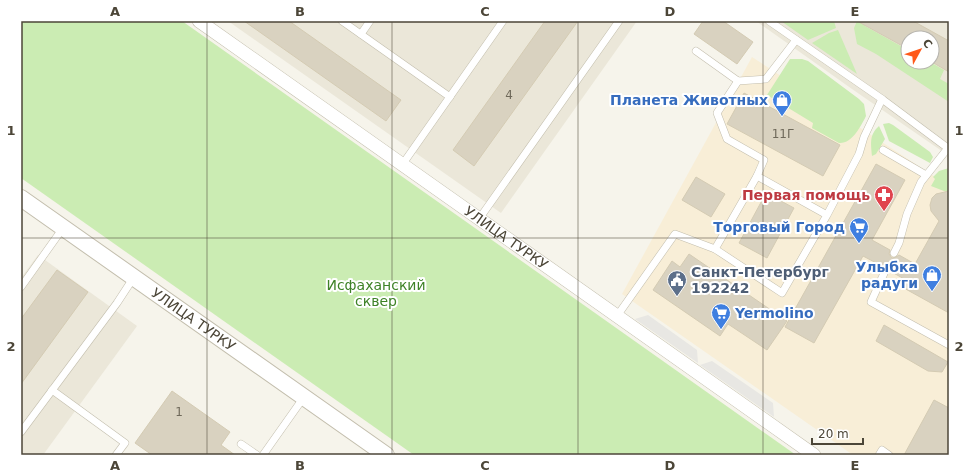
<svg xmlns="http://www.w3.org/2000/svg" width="970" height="476" font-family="'DejaVu Sans',sans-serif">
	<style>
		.residential { fill: #ebe7d9; fill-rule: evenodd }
		.commercial { fill: #f8eed7 }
		.green { fill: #cbecb3 }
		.parking { fill: #e8e7e3 }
		.building { fill: #d9d2c0; stroke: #d4cbb3 }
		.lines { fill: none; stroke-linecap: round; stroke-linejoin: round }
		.service-casing { stroke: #c3bead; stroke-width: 8 }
		.minor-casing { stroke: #c3bead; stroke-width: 14 }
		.tertiary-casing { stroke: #c3bead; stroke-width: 18 }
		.service { stroke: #fff; stroke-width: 7 }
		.minor { stroke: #fff; stroke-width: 13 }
		.tertiary { stroke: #fff; stroke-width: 16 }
		.grid { fill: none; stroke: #4c4638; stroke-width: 1; stroke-opacity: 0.55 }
		.labels { text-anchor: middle; stroke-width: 4; stroke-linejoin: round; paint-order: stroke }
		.number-label { font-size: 12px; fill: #6f695a }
		.shop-label { font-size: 14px; font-weight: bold; fill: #366cbe; stroke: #fff; text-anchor: end }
		.health-label { font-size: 14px; font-weight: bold; fill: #be3a42; stroke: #fff; text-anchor: end }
		.street-label { font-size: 14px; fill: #4c4638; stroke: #fff }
		.service-label { font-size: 14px; font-weight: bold; fill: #4e5e75; stroke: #fff; text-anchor: start }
		.park-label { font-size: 14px; fill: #3e8227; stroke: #fff }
		.neatline { fill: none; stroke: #4c4638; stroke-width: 1.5 }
		.grid-label { font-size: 13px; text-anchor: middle; font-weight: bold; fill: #4c4638 }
	</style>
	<rect width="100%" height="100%" fill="#f6f4eb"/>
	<g class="residential">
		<polygon points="228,21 637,21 501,213"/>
		<path d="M756,21h193v135l-97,-67zM908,38h24v24h-24z"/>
		<polygon points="38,255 137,326 43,455 21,455 21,278"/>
	</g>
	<polygon class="commercial" points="752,57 949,186 949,455 853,455 622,294"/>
	<g class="green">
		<polygon points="21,21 182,21 796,455 414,455 21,178"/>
		<polygon points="781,21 834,21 836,28 808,40"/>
		<polygon points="857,21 867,21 865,26 908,50 908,62 930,62 944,70 940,79 949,84 949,102 876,54 857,44 854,28"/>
		<polygon points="838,30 857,74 812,43 829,33"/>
		<path d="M790,59h12l6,2 51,38 5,5 2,12c-5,10 -14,28 -27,27l-27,-15 1,-5 -46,-28z"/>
		<polygon points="889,123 893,125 930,152 933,157 930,163 889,141 883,124"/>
		<path d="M879,126l6,13 -9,15 -4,2c-1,-13 -3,-21 7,-30z"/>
		<polygon points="949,168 949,193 931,186 935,179 933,177 939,171"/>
	</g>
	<g class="parking">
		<polygon points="648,315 697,350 698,363 635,319"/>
		<polygon points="712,361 773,403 774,417 700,365"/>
	</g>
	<g class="building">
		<polygon points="244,21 289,21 401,100 386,121"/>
		<polygon points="545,21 578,21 474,166 453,150"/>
		<polygon points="703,21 723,21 753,42 737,64 694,34"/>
		<polygon points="857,21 913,21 949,41 949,72 932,62 932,38 908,38 908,49"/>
		<polygon points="744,93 840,145 823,176 727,124"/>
		<polygon points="876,164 905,180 872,240 890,250 889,254 892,258 896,257 899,255 915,264 939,221 931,211 930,205 932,198 936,194 949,191 949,313 902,287 906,280 890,271 891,268 888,265 885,264 882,266 863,256 814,343 785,327"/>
		<polygon points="696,177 725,194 711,217 682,200"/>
		<polygon points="766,193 794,208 767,258 739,243"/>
		<polygon points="689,254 787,321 767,350 728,324 720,336 653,290 672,261 680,267"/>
		<polygon points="57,270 88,292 21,384 21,319"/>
		<polygon points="884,325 948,362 942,372 928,371 876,341"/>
		<polygon points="172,391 230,432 221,445 235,455 152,455 135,443"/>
		<polygon points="934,400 949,408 949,455 904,455"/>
	</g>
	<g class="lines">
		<defs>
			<g id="service">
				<polyline points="342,21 450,97"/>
				<polyline points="769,21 882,99 949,149"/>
				<polyline points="361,34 370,21"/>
				<polyline points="696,51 738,81 766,79 796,40"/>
				<polyline points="738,81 717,113 727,139 764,160 757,176"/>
				<polyline points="883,150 926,175"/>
				<polyline points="402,165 503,21"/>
				<polyline points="827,215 757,176 715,249 782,293 827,215 859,154 864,137 882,99"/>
				<polyline points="479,219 619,21"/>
				<polyline points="894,253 899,243 907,214 921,182 948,148"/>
				<polyline points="886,269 871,302 949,345"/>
				<polyline points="21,287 63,228"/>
				<polyline points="617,316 675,234 715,249"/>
				<polyline points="52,390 125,443 116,455"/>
				<polyline points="21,432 117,303 134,277"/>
				<polyline points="241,444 257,455"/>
				<polyline points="263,455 304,397"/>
				<polyline points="879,455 882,450 889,455"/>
			</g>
			<g id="minor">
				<path id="s1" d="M199,21l615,434"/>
			</g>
			<g id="tertiary">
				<path id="s2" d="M21,198l365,257"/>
			</g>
		</defs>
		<use href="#service" class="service-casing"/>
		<use href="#minor" class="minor-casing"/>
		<use href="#tertiary" class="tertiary-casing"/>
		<use href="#service" class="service"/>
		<use href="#minor" class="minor"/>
		<use href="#tertiary" class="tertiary"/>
	</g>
	<path class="grid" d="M207,21v434M392,21v434M578,21v434M763,21v434M21,238h928"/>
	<defs>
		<symbol id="shop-pin" viewBox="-11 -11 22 30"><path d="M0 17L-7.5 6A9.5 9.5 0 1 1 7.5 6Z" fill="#3f7fe0" stroke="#fff"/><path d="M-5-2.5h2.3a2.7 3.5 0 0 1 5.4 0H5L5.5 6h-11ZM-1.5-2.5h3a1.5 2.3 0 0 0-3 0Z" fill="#fff"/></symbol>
		<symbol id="pharmacy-pin" viewBox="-11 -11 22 30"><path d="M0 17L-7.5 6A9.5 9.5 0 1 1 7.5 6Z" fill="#e0444e" stroke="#fff"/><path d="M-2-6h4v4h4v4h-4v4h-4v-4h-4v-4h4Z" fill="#fff"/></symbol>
		<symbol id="supermarket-pin" viewBox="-11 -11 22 30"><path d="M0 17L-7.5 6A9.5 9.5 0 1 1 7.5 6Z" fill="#3f7fe0" stroke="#fff"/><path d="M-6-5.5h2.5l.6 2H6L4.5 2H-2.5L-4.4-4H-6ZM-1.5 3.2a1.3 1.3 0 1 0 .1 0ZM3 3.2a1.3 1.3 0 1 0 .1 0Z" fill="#fff"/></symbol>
		<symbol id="civic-pin" viewBox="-11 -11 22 30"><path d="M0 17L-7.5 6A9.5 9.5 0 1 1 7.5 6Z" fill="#5c6f8a" stroke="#fff"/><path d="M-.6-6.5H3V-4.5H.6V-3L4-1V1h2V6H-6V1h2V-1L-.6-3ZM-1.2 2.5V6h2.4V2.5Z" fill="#fff"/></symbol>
	</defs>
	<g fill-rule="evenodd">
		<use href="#shop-pin" x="771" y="89" width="22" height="30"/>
		<use href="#pharmacy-pin" x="873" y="184" width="22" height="30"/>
		<use href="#supermarket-pin" x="848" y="216" width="22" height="30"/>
		<use href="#shop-pin" x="921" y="264" width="22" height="30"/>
		<use href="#civic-pin" x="666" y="269" width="22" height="30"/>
		<use href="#supermarket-pin" x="710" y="302" width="22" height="30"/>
	</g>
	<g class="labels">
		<g class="number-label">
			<text x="509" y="99">4</text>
			<text x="783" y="138">11Г</text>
			<text x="179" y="416">1</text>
		</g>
		<g class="shop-label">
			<text x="768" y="105">Планета Животных</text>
			<text x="845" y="232">Торговый Город</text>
			<text x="918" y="272">Улыбка<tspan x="918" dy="16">радуги</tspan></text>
			<text x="735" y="318" text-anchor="start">Yermolino</text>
		</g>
		<g class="health-label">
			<text x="870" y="200">Первая помощь</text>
		</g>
		<g class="street-label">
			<text dy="5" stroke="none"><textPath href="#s1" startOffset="376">УЛИЦА ТУРКУ</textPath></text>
			<text dy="5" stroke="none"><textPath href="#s2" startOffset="211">УЛИЦА ТУРКУ</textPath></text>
		</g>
		<g class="service-label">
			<text x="691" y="277">Санкт-Петербург<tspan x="691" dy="16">192242</tspan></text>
		</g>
		<g class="park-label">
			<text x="376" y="290">Исфаханский<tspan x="376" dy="16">сквер</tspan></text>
		</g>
	</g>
	<rect width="970" height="476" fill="none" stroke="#ffffff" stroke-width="44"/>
	<g transform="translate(920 50) rotate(50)"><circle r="19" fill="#ffffff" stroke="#b7b5af"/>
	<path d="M0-3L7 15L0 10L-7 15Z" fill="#ff591a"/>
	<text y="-6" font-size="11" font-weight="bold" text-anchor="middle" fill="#4c4638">С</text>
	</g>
	<path d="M812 438v6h51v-6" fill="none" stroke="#4c4638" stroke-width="2"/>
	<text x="818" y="438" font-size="12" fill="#4c4638" stroke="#ffffff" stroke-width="3" paint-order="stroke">20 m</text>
	<rect x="22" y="22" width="926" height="432" class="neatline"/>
	<g class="grid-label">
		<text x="115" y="16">A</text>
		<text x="300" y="16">B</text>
		<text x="485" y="16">C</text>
		<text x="670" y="16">D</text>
		<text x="855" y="16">E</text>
		<text x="11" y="135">1</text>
		<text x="959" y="135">1</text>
		<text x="11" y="351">2</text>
		<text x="959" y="351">2</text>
		<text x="115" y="470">A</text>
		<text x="300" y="470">B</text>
		<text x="485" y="470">C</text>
		<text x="670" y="470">D</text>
		<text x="855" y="470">E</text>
	</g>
</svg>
